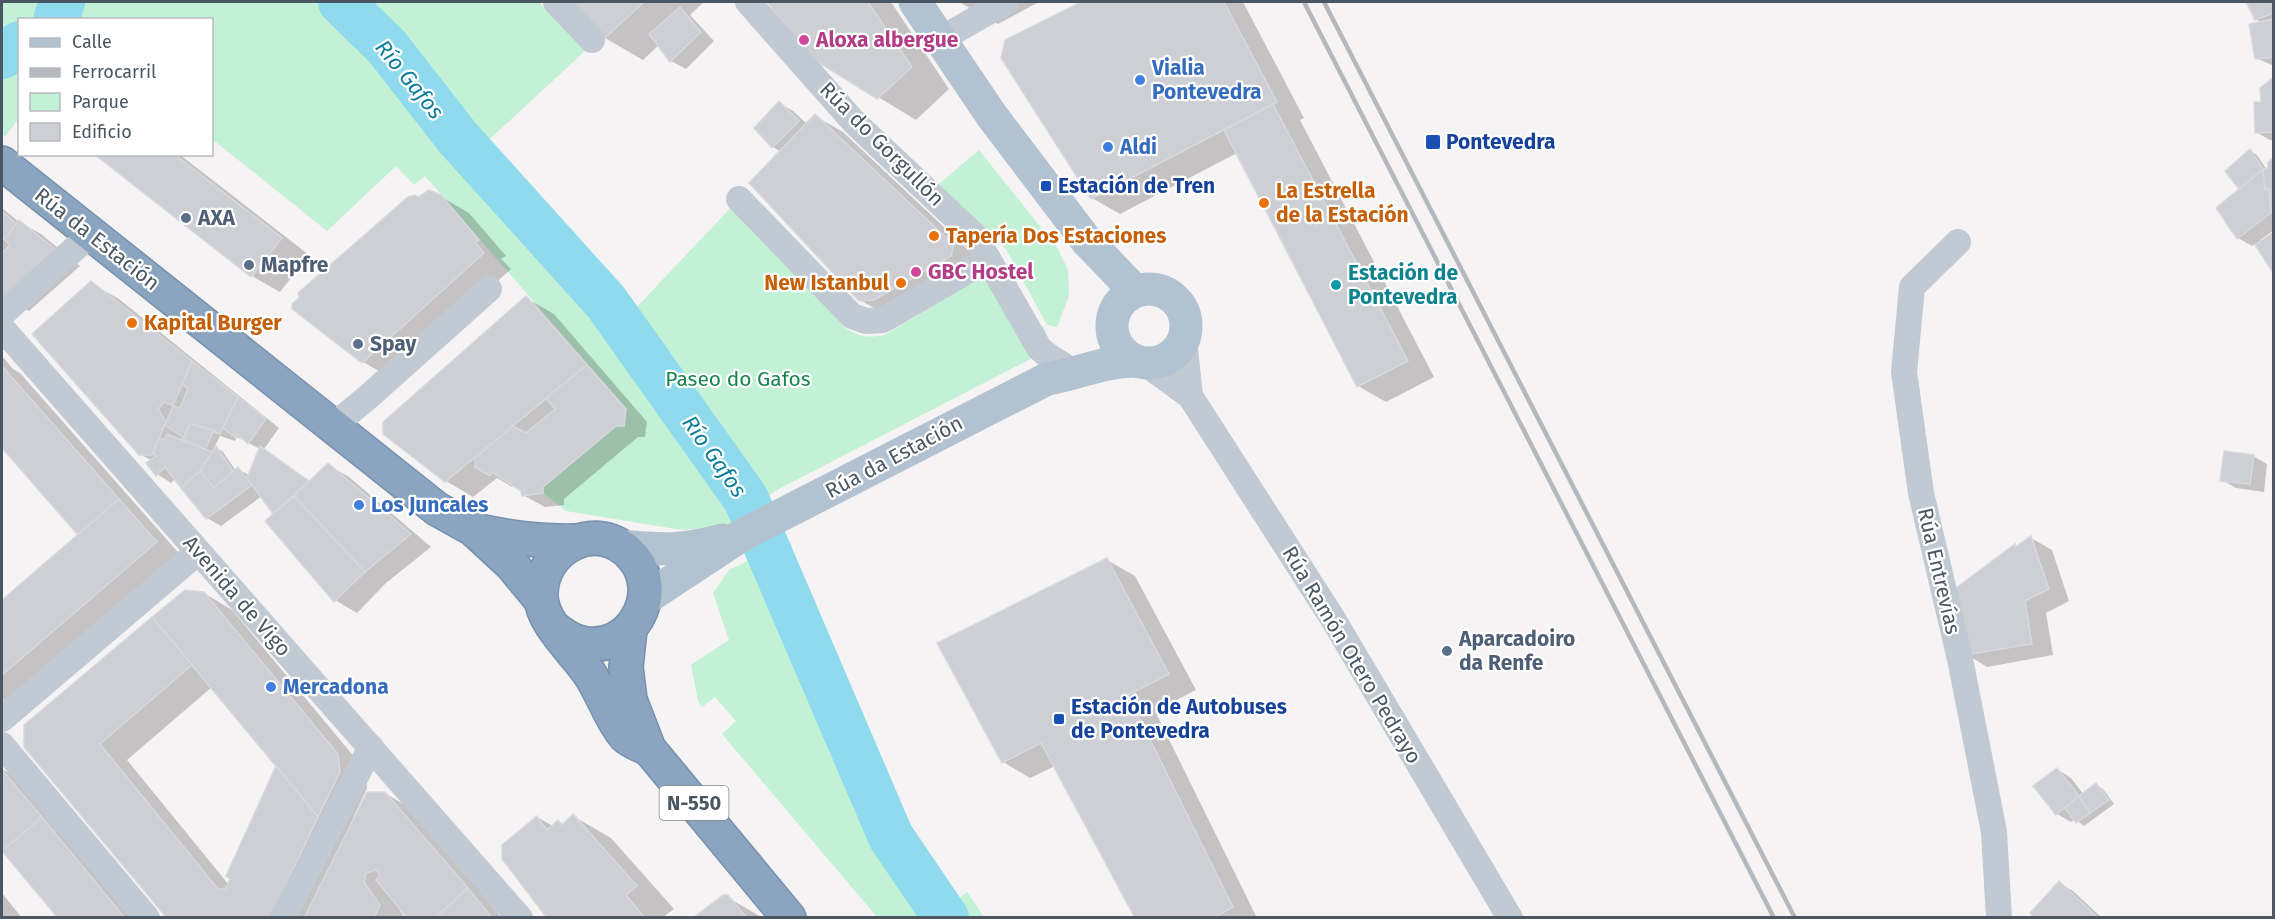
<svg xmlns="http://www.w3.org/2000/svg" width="2275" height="919" font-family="'Fira Sans',sans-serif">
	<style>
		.green { fill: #c3f1d5 }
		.shadow { fill: #0003; fill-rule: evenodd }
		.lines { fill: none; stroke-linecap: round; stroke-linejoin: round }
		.river { stroke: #90daee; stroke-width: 46 }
		.building { fill: #cdcfd5; stroke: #d7d9de; stroke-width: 1.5 }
		.highway-casing { stroke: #7690ad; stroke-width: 36 }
		.street { stroke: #c1cad2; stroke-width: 26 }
		.primary { stroke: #b3c2d1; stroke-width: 33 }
		.highway { stroke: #8ba5c1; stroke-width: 33 }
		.rail { stroke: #b5b8bd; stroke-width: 4.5 }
		.hotel-dot { fill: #d1479c; stroke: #fff; stroke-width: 2 }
		.shop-dot { fill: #3f7fe0; stroke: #fff; stroke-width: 2 }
		.transit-dot { fill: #1a4fb4; stroke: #fff; stroke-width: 2 }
		.food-dot { fill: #e8710a; stroke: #fff; stroke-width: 2 }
		.service-dot { fill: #5c6f8a; stroke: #fff; stroke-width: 2 }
		.culture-dot { fill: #0f9aa8; stroke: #fff; stroke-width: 2 }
		.labels { text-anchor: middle; stroke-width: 4.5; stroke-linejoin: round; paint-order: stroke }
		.shield { fill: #fff; stroke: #808990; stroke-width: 1.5 }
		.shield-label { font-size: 20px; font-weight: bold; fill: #4a5661 }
		.hotel-label { font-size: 21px; font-weight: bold; fill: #b23c85; stroke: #fff; text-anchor: start }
		.shop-label { font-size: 21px; font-weight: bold; fill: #366cbe; stroke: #fff; text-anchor: start }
		.transit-label { font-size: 21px; font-weight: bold; fill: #164399; stroke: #fff; text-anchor: start }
		.street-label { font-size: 21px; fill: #4a5661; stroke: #fff }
		.food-label { font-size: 21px; font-weight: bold; fill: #c56008; stroke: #fff; text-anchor: start }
		.service-label { font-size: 21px; font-weight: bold; fill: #4e5e75; stroke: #fff; text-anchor: start }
		.culture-label { font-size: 21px; font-weight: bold; fill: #0d838f; stroke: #fff; text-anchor: start }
		.park-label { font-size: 21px; fill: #17864f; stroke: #fff }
		.water-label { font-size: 22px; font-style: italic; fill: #0c7c9b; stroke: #fff }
	</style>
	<rect width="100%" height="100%" fill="#f5f3f3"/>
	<g class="green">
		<path d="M2,2h537l46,49 -105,97 152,164 107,-113 106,129c14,9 23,10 40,7l99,-60 49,54 10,-3c6,12 5,17 -3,28l-265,137 -49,36 -44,3 -116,-19 -23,-18v-6l73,-61 10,-18 -201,-232 -11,9 -18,-19 -69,65 -115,-92v-119h-192l-1,98 -14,19 -3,-4z"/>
		<polygon points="979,150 1058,249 1068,270 1069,296 1057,327 1047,325 1006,249 939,184"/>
		<polygon points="760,555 876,827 934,909 924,917 877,917 722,734 736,721 715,697 702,707 698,701 691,665 729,640 713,593 729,570"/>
		<polygon points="967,892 984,917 936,917"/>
	</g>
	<g class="shadow">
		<polygon points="572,2 704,2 690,15 714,41 686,69 671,61 659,45 643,60 605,38"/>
		<polygon points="769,2 891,2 949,89 916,120 811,56"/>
		<polygon points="959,2 1039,2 998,24"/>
		<polygon points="1085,2 1243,2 1304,118 1300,120 1434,377 1386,402 1358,386 1237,153 1120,214 1092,198 1007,41"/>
		<polygon points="2247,2 2274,2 2274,66 2256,58 2262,23 2256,19"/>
		<polygon points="2274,79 2274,140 2270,140 2256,132"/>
		<polygon points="779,103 793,111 807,124 815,116 843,132 981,262 888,316 860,300 781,152 773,147"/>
		<polygon points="2250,151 2257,155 2267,170 2274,159 2274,230 2260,240 2274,271 2255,244 2252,246 2238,238 2241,189"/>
		<polygon points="96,154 179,154 309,255 280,292 252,276"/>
		<polygon points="440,196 469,213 506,256 501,259 511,269 391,378 363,362"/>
		<polygon points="2,208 19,222 41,234 80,266 29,311 7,299 2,292"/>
		<path d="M91,283l28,16 160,129 -15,21 46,33 18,-17 21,12 82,70 -45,36 -29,30 -22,-13 -73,-104 -41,30 -14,-8 -31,-40 -5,5 -14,-9 -5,-13 -12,-7zM220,436l15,5 2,-4 23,12 -11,26 -11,-6 -2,2 -13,-19 -6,-4 -6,6z"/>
		<polygon points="526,298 554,314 647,422 645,437 638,437 564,499 564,505 545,507 523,495 523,490 513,484 512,487 497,478 473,497 446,481"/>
		<polygon points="2,356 13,369 20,373 184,559 12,705 2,699 2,603 80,535 2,446"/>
		<polygon points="2253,456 2267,464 2264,492 2236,488 2222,480"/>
		<polygon points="2031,538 2052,550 2069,601 2046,613 2053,655 1987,667 1966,654 2015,546 2018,547"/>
		<polygon points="1107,560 1135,576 1196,690 1155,711 1257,918 1136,918 1055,766 1030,778 1003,762"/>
		<path d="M204,593l28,17 134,161 1,17 -14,30 2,1 30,-26 28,17 89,108h-94l-6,-9 -2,2 5,7h-236l-144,-172zM212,687l66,79 -49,119 -102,-125z"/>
		<polygon points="2,769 25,782 138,918 60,918 5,852 2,855"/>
		<polygon points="2057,769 2071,778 2084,795 2096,785 2103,789 2114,804 2084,826 2075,819 2071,822 2057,814"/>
		<polygon points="573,816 611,838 674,909 663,917 550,918 537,817 553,826 558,822 564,825"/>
		<polygon points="2059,883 2073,891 2102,918 2037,918"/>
		<polygon points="2,893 22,918 2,918"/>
		<polygon points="727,897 763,918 696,918"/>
	</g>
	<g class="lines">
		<g class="river">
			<polyline points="341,2 387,47 458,138 606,302 746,499 891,837 946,918"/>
			<polyline points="56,20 62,2"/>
			<polyline points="2,56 20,44"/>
		</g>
	</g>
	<g class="building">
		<polygon points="569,2 644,2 604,39"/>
		<polygon points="767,2 868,2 912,67 877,99 810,57"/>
		<polygon points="1081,2 1224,2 1277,102 1091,199 1001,58 1005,40"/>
		<polygon points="2246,2 2274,2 2274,13 2255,20"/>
		<polygon points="680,7 701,32 670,62 649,34"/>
		<polygon points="2274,19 2274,57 2255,59 2249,24"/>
		<polygon points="2274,77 2274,132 2255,133 2254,102 2261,102 2260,88"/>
		<polygon points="779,101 799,121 772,148 754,128"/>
		<polygon points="1273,104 1408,361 1357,387 1224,130"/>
		<polygon points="815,114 954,245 951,256 874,300 859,301 749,183"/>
		<polygon points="2250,149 2263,169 2239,189 2225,171"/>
		<polygon points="94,154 174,154 282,238 251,277"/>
		<polygon points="2274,157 2274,212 2271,213 2269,189 2265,190 2263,169 2268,168 2268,162"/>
		<polygon points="2263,169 2265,190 2269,189 2271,213 2237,239 2216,208"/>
		<polygon points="429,190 441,195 479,240 475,242 484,253 362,363 292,309 292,304 299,298 298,293 408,197 415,195 418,197"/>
		<polygon points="2,211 17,224 4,239 2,236"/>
		<polygon points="19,220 60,253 6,300 2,295 2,253 10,245 4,239"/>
		<polygon points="2274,232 2274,274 2255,245"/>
		<polygon points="91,281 192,361 173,406 164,402 158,409 166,422 152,455 139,455 32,334"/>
		<polygon points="526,296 587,365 445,482 383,434 383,422"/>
		<polygon points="192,361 238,397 220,434 190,424 184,438 165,425 173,406 180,408 188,388 182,385"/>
		<polygon points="587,365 626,409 624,426 616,426 543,487 543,493 522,496 521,491 492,472 490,476 475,467 475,458 513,426 526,433 555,409 546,398"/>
		<polygon points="2,366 119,499 78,535 2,448"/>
		<polygon points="238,397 266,419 248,444 237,434 236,438 223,428"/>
		<polygon points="190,424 214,430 205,450 183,440"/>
		<polygon points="167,434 212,452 205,467 181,488 165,467 156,476 146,463 156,456 153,453 159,438 164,440"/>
		<polygon points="216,446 233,471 214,488 200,471"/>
		<polygon points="260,446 309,481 273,514 247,478"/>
		<polygon points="2224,451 2254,455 2250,484 2220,481"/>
		<polygon points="328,463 411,534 365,572 294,496"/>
		<polygon points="238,467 252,485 206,519 181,488 200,471 214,488"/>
		<polygon points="294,496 365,572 334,602 265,521"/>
		<polygon points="119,499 157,542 2,675 2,600"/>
		<polygon points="2031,536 2049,589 2025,601 2032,644 1965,655 1952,591 2015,544 2015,547"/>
		<polygon points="1107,558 1169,674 1128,695 1233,907 1214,918 1135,918 1041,743 1002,763 937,643"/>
		<polygon points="185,590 204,592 338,754 340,772 318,817 152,617"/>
		<polygon points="152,617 192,665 100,744 218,889 225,889 230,879 226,876 276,766 318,817 270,918 167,918 24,747 24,725"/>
		<polygon points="2057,768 2079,796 2056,815 2033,786"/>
		<polygon points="2,770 42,817 2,851"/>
		<polygon points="2096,783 2109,800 2090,813 2079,796"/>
		<polygon points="367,792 385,792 468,888 435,918 407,918 376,880 380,875 376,870 366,873 364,882 380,905 374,918 304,918"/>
		<polygon points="2079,796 2090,813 2076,823 2065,808"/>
		<polygon points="573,814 637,886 626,895 645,918 547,918 502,859 502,845 537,816 547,830 558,820 562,825"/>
		<polygon points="42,817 125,918 58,918 2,851"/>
		<polygon points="2059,881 2098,918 2035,918 2030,913"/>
		<polygon points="468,888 492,918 435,918"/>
		<polygon points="723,895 728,895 747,918 693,918"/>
	</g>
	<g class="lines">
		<defs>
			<g id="highway">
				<polyline points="2,163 437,509 473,529 512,565 540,599"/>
				<path d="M475,530c36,8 64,12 101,11"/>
				<path d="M554,628c9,7 17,13 28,15 49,11 83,-51 50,-87 -34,-39 -93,-8 -91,41 1,26 33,54 48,76 14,20 20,44 36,63 6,6 16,9 24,13"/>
				<polyline points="630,629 626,667 630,700 649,749 789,918"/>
			</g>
		</defs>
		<use href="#highway" class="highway-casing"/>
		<g class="street">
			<polyline points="556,2 592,40"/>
			<polyline points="748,2 854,122 975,236 1039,348 1047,355 1075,373"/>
			<polyline points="939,40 1006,2"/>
			<polyline points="739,199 852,316 866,321 883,320 988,259"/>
			<polyline points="1958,242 1912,287 1904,372 1921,493 1960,659 1994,832 1999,918"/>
			<polyline points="2,314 91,234"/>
			<polyline points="2,328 520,918"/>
			<polyline points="1184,340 1190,396"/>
			<polyline points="1146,364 1190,396 1333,619 1510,918"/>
			<polyline points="333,426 368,397 489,289"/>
			<polyline points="2,719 198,552"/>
			<polyline points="2,745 147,918"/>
			<polyline points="283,918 371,747"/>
		</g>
		<g class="primary">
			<polyline points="915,2 992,116 1086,240 1135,291"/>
			<circle cx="1149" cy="326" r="37"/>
			<path d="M620,546c42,4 62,5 103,-6"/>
			<path d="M645,599l97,-64 305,-156c31,-5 56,-18 88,-18"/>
		</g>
		<use href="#highway" class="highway"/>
		<g class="rail">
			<polyline points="1304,2 1774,918"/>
			<polyline points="1324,2 1795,918"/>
		</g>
	</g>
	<g class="hotel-dot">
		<circle cx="804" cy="40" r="6"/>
		<circle cx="916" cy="272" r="6"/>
	</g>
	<g class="shop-dot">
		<circle cx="1140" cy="80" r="6"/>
		<circle cx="1108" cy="147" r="6"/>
		<circle cx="359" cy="505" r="6"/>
		<circle cx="271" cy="687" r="6"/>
	</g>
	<g class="transit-dot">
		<rect x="1425" y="134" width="16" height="16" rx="3"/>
		<rect x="1040" y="180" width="12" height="12" rx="3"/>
		<rect x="1053" y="713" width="12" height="12" rx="3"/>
	</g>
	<g class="food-dot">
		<circle cx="1264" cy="203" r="6"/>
		<circle cx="934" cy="236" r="6"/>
		<circle cx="901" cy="283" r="6"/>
		<circle cx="132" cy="323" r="6"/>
	</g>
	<g class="service-dot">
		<circle cx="186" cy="218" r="6"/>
		<circle cx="249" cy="265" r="6"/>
		<circle cx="358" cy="344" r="6"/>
		<circle cx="1447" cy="651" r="6"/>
	</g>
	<circle class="culture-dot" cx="1336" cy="285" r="6"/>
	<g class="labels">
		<rect class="shield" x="659.5" y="786" width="69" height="34" rx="4.5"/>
		<g class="shield-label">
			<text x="694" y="810">N-550</text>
		</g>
		<g class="hotel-label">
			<text x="816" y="47">Aloxa albergue</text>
			<text x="928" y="279">GBC Hostel</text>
		</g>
		<g class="shop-label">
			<text x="1152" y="75">Vialia<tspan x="1152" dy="24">Pontevedra</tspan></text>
			<text x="1120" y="154">Aldi</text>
			<text x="371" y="512">Los Juncales</text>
			<text x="283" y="694">Mercadona</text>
		</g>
		<g class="transit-label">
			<text x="1446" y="149">Pontevedra</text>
			<text x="1058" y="193">Estación de Tren</text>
			<text x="1071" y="714">Estación de Autobuses<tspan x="1071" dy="24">de Pontevedra</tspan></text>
		</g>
		<g class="street-label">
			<text transform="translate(882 144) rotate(45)" y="7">Rúa do Gorgullón</text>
			<text transform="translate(97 239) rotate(38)" y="7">Rúa da Estación</text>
			<text transform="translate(894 457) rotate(-28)" y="7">Rúa da Estación</text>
			<text transform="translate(1939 571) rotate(77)" y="7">Rúa Entrevías</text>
			<text transform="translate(237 596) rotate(49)" y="7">Avenida de Vigo</text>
			<text transform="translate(1352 655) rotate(59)" y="7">Rúa Ramón Otero Pedrayo</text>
		</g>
		<g class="food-label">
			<text x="1276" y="198">La Estrella<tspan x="1276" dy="24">de la Estación</tspan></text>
			<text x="946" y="243">Tapería Dos Estaciones</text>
			<text x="889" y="290" text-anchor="end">New Istanbul</text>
			<text x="144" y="330">Kapital Burger</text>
		</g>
		<g class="service-label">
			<text x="198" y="225">AXA</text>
			<text x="261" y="272">Mapfre</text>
			<text x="370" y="351">Spay</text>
			<text x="1459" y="646">Aparcadoiro<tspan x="1459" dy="24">da Renfe</tspan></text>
		</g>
		<g class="culture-label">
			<text x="1348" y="280">Estación de<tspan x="1348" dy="24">Pontevedra</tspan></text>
		</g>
		<g class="park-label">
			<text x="738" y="386">Paseo do Gafos</text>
		</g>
		<g class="water-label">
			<text transform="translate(410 79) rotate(51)" y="8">Río Gafos</text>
			<text transform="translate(715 456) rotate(55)" y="8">Río Gafos</text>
		</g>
	</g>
	<rect width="2275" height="919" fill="none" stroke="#4a5661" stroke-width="6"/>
	<rect x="18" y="18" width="195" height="138" fill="#ffffff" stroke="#b7bbc0" stroke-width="1.5"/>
	<rect x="30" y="38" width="30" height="9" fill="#b3c2d1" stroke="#b7bbc0" stroke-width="1.5"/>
	<text x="72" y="48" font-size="18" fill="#4a5661">Calle</text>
	<rect x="30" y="68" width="30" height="9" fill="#b5b8bd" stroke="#b7bbc0" stroke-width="1.5"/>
	<text x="72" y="78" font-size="18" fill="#4a5661">Ferrocarril</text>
	<rect x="30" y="93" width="30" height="18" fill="#c3f1d5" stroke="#b7bbc0" stroke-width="1.5"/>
	<text x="72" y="108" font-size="18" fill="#4a5661">Parque</text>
	<rect x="30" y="123" width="30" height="18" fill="#cdcfd5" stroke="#b7bbc0" stroke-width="1.5"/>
	<text x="72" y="138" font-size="18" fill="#4a5661">Edificio</text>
</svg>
